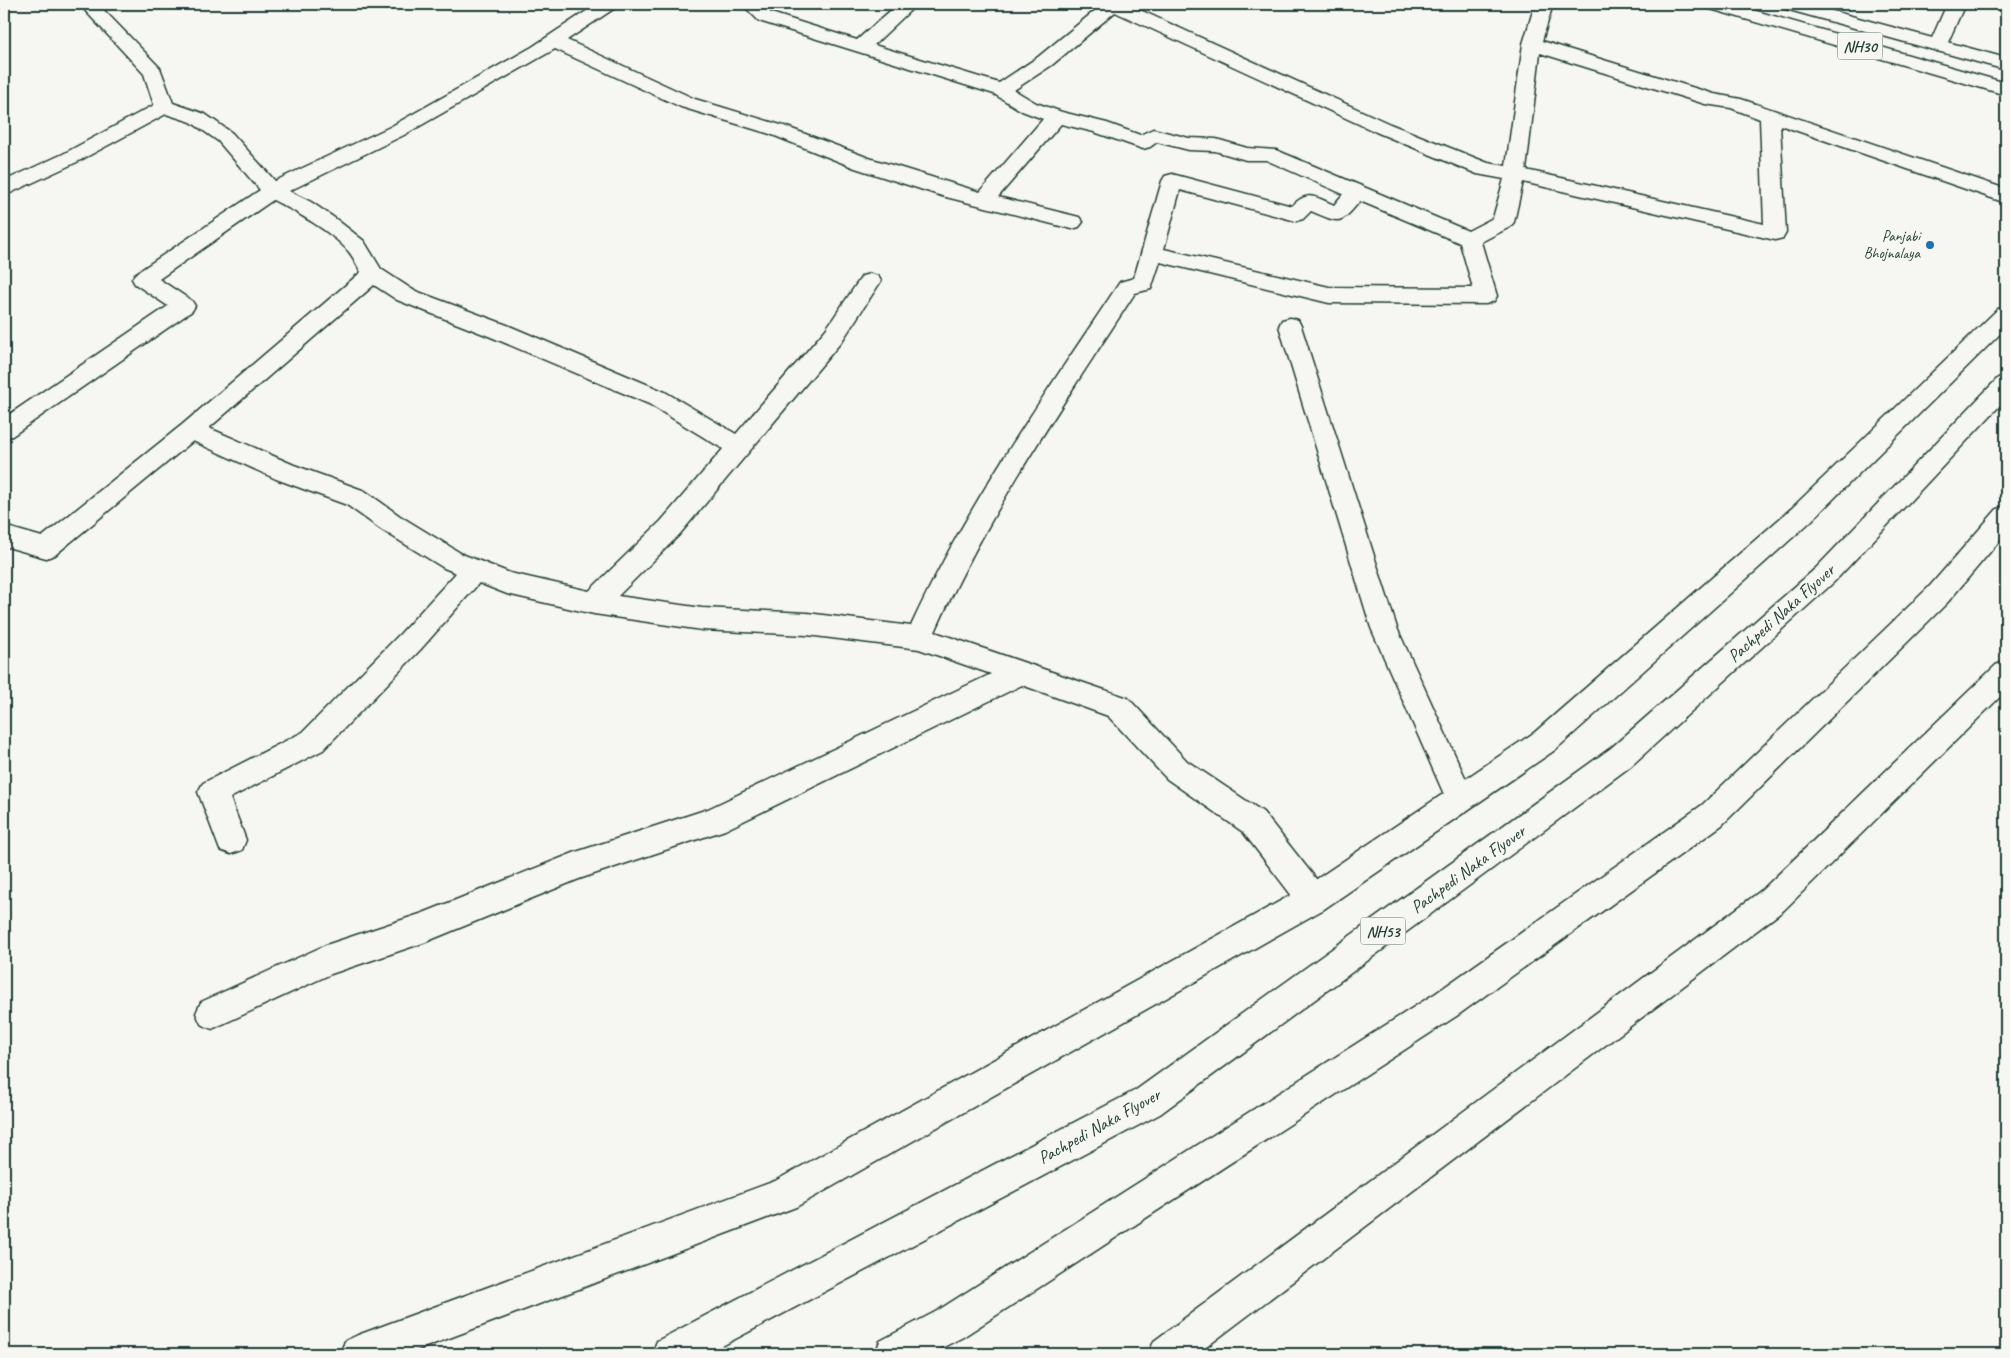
<svg xmlns="http://www.w3.org/2000/svg" width="2010" height="1358" font-family="Caveat,sans-serif">
	<style>
		.lines { fill: none; stroke-linecap: round; stroke-linejoin: round }
		.minor-casing { stroke: #1f3d34; stroke-width: 3 }
		.primary-casing { stroke: #1f3d34; stroke-width: 3 }
		.trunk-casing { stroke: #1f3d34; stroke-width: 3 }
		.minor { fill: #f6f6f2; fill-rule: evenodd }
		.primary { fill: #f6f6f2; fill-rule: evenodd }
		.trunk { fill: #f6f6f2; fill-rule: evenodd }
		.poi-dot { fill: #1f6fb2; stroke: #f6f6f2; stroke-width: 2 }
		.labels { text-anchor: middle; stroke-width: 4.5; stroke-linejoin: round; paint-order: stroke }
		.far-poi-label { font-size: 15px; fill: #1f3d34; stroke: #f6f6f2; text-anchor: end }
		.shield { fill: #f6f6f2; stroke: #60746d; stroke-width: 1 }
		.shield-label { font-size: 16px; font-weight: bold; fill: #1f3d34 }
		.street-label { font-size: 18px; fill: #1f3d34; stroke: #f6f6f2 }
	</style>
	<rect width="100%" height="100%" fill="#f6f6f2"/>
	<filter id="ink" filterUnits="userSpaceOnUse"><feTurbulence type="fractalNoise" baseFrequency=".02" numOctaves="2"/><feDisplacementMap in="SourceGraphic" scale="10" xChannelSelector="R" yChannelSelector="G"/><feConvolveMatrix kernelMatrix="1 2 1 2 8 2 1 2 1" color-interpolation-filters="sRGB"/></filter>
	<g filter="url(#ink)">
		<g class="lines">
			<defs>
				<g id="minor">
					<path d="M79,4h19l62,64 13,35 32,11 27,19 43,48 115,-54 142,-80 65,-43h21l-3,4 -48,32 128,59 89,27 85,32 111,34 63,-73 -21,-8 -28,-17 -235,-73 -17,-17h19l10,9 86,27 41,-36h19l-43,41 125,38 39,-26 65,-53h24l263,120 98,39 18,3 17,-122 12,-40h18l-11,37 172,53 27,5 265,90v14l-226,-78 6,108 -3,5 -8,2 -252,-58 -9,40 -4,5 -29,15 16,54 -3,5 -8,3 -157,-1 -169,-41 -9,27 -16,4c-71,110 -147,219 -200,339l193,66 59,63 76,51 61,77 4,10 -4,10 -11,5 -11,-5 -59,-77 -76,-53 -59,-63 -86,-31 -297,145 -146,49 -156,64 -92,31 -119,55 -11,-5 -5,-11 5,-11 125,-57 97,-32 153,-61 132,-43 283,-135 -72,-25 -112,-14 -105,-5 -108,-16 -87,-20 -28,-11 -58,66 -98,101 -93,48 16,42 -4,10 -11,4 -11,-4 -22,-58 5,-9 100,-51 98,-99 55,-60 -12,-5 -62,-38 -35,-25 -71,-26 -83,-38 -138,114 -9,3 -42,-12v-20l38,11 141,-113 178,-152c-4,-6 -7,-14 -12,-20 -15,-19 -54,-41 -76,-52l-114,79 33,22 3,5 -3,5 -180,125 -8,3v-21l164,-112 -33,-22 -3,-5 3,-5 125,-84 -42,-49 -27,-19 -25,-8 -89,48 -73,34v-15l59,-27 91,-49 -10,-31zM1115,12l261,120 101,42 27,5 -11,39 -25,13 -192,-81 -29,-2 -31,-9 -27,-1 -36,-9 -13,6 -33,-12 -45,-11 -26,-9 -22,-13 38,-25zM555,49l126,58 89,27 85,34 87,28 130,33 7,-2 4,-5 -4,-5 -81,-20 63,-73 33,8 49,17 7,-2 7,-5 32,8 26,1 31,9h20l77,34 -9,11c-19,-8 -26,-15 -42,1l-120,-32 -7,2 -3,5 -28,97 -14,4c-74,111 -153,222 -209,344l-104,-13 -105,-5 -84,-12 61,-61 163,-194 39,-60 -3,-5 -8,-2 -8,2 -36,53 -90,105 -71,-42 -158,-67 -94,-35 -32,-21 -17,-28 -28,-22 -25,-17 -22,-11 115,-56zM1540,53l165,51 26,4 29,11 4,105 -238,-54zM1180,190l116,31 7,-2 8,-8c29,12 28,15 49,-10l100,42 13,45 -144,-1 -165,-38zM374,285l23,15 94,37 158,67 74,45 -62,72 -72,70 -79,-18 -48,-19 -62,-38 -35,-25 -71,-26 -85,-37z"/>
					<polygon points="1947,4 1965,4 1945,49 1938,51 1931,49 1929,45"/>
					<polygon points="1290,318 1298,320 1301,326 1397,628 1475,799 1470,808 1460,812 1450,808 1371,628 1279,326 1282,320"/>
				</g>
				<g id="primary">
					<polygon points="1704,4 1732,4 2006,83 2006,95 1707,8"/>
					<polygon points="1779,4 1807,4 2006,58 2006,70 1782,8"/>
				</g>
				<g id="trunk">
					<polygon points="2006,307 2006,328 1810,522 1555,750 1324,909 796,1207 407,1354 340,1354 345,1341 358,1335 775,1181 1302,889 1535,732 1792,508 1998,309"/>
					<polygon points="2006,376 2006,399 1834,582 1631,766 1160,1114 707,1354 652,1354 657,1341 1136,1090 1611,748 1816,568 1998,378"/>
					<polygon points="2006,506 2006,533 1947,603 1722,825 1458,1015 963,1337 930,1354 875,1354 880,1341 937,1311 1436,993 1702,805 1929,587 1997,509"/>
					<polygon points="2006,661 2006,691 1784,910 1197,1354 1149,1354 1154,1341 1762,890 1996,665"/>
				</g>
			</defs>
			<use href="#minor" class="minor-casing"/>
			<use href="#primary" class="primary-casing"/>
			<use href="#trunk" class="trunk-casing"/>
			<use href="#minor" class="minor"/>
			<use href="#primary" class="primary"/>
			<use href="#trunk" class="trunk"/>
		</g>
	</g>
	<circle class="poi-dot" cx="1930" cy="245" r="5"/>
	<g class="labels">
		<g class="far-poi-label">
			<text x="1920" y="241">Panjabi<tspan x="1920" dy="17">Bhojnalaya</tspan></text>
		</g>
		<g class="shield">
			<rect x="1837.5" y="32.5" width="45" height="27" rx="4"/>
			<rect x="1360.5" y="917.5" width="45" height="27" rx="4"/>
		</g>
		<g class="shield-label">
			<text x="1860" y="52">NH30</text>
			<text x="1383" y="937">NH53</text>
		</g>
		<g class="street-label">
			<text transform="translate(1781 613) rotate(-42)" y="6">Pachpedi Naka Flyover</text>
			<text transform="translate(1468 869) rotate(-36)" y="6">Pachpedi Naka Flyover</text>
			<text transform="translate(1099 1126) rotate(-29)" y="6">Pachpedi Naka Flyover</text>
		</g>
	</g>
	<rect width="2010" height="1358" fill="none" stroke="#f6f6f2" stroke-width="20"/>
	<rect x="10" y="10" width="1990" height="1338" fill="none" stroke="#1f3d34" stroke-width="2" filter="url(#ink)"/>
</svg>
